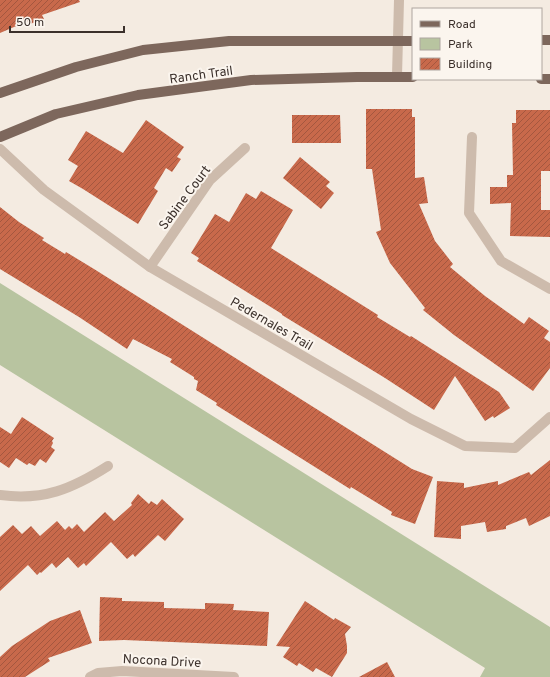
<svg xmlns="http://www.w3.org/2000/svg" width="550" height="677" font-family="Overpass,sans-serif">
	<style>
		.green { fill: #b8c4a0 }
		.building { fill: url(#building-hatch) }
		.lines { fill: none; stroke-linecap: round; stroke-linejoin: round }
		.minor { stroke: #cdbbac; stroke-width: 10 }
		.major { stroke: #7d675c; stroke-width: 10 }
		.labels { text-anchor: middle; stroke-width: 4; stroke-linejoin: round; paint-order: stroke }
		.street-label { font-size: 13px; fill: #3b302b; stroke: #fbf5ee }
	</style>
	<defs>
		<pattern id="building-hatch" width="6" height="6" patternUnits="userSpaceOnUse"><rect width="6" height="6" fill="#c8694b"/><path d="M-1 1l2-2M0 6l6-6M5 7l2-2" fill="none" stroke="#a4573f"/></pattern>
	</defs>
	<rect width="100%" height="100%" fill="#f4ebe1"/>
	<polygon class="green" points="0,283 550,627 550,677 480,677 485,668 0,365"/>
	<g class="building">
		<polygon points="0,0 79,0 80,2 42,15 44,19 30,24 28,21 0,33"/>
		<polygon points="366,109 412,109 412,117 415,117 415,178 424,177 428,203 419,204 435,241 453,264 450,267 485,296 524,324 529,317 549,331 544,338 550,342 550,368 533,391 454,335 423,310 425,308 390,263 376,232 381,230 372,169 366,169"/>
		<polygon points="516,110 550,110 550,171 541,171 541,210 550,210 550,237 510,236 511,203 490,204 490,187 507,187 507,175 513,175 512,123 516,123"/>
		<polygon points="292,115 340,115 341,143 292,143"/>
		<polygon points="146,120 184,147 177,157 181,159 172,172 166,168 154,188 158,191 138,224 83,189 69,181 78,166 68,160 86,131 123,153"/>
		<polygon points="300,157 330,182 326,186 334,193 321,209 283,178"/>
		<polygon points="261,191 293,210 271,248 378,315 377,317 410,337 411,336 499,392 510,408 494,418 493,416 485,421 455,376 434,410 385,378 282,315 282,314 197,261 199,258 191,253 215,214 229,222 246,193 256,199"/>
		<polygon points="0,207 19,222 44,238 42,240 65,254 66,252 94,269 412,469 433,477 415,524 391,515 392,512 351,487 350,489 216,405 217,403 196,390 198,381 194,379 194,377 170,362 172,359 133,339 127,349 79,317 0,269"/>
		<polygon points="22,417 54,438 52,441 53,443 51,447 55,450 46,463 40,459 35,466 29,463 27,465 16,458 9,468 0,462 0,427 11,434"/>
		<polygon points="550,460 550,516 529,526 526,518 506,526 506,529 487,532 485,522 461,526 461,539 434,537 437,481 464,483 464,488 498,481 498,485 529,472 531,475"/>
		<polygon points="138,494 149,504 151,501 157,505 162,499 184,519 165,541 158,535 135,557 133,554 127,559 111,542 86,566 84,563 78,568 68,557 56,568 52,563 41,573 40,572 37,575 28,565 0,591 0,537 13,525 22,534 31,526 40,536 57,521 65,530 69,526 72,529 77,524 84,532 105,512 114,521 132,505 131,503"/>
		<polygon points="100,597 122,598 122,601 164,602 164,608 205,609 205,603 234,604 233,610 269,612 267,646 124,640 99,641"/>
		<polygon points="305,601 334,620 335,618 351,627 345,634 347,646 347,653 332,677 316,668 313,672 299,663 297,666 283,657 290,647 276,646"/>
		<polygon points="80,610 92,643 48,658 50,661 25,677 0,677 0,657 12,646 50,621"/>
		<polygon points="387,662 395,677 359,677"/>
	</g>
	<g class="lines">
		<g class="minor">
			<polyline points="397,76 399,0"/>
			<polyline points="472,137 469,213 501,261 550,289"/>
			<polyline points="0,149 44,190 150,267 411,419 465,446 515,448 550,417"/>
			<polyline points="150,267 210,180 245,148"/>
			<path d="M0,495c43,6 72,-6 108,-29"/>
			<polyline points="90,677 98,673 122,671 234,677"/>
		</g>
		<g class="major">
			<polyline points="541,40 550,40"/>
			<polyline points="541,79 550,79"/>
			<polyline points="0,93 76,67 143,50 229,41 413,41"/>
			<polyline points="0,137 56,114 138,95 251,80 357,77 413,77"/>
		</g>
	</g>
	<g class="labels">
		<g class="street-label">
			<text transform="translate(201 74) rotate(-8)" y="5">Ranch Trail</text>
			<text transform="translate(184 197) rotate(-53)" y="5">Sabine Court</text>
			<text transform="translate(272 323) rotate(30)" y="5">Pedernales Trail</text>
			<text transform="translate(162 660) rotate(3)" y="5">Nocona Drive</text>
		</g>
	</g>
	<rect x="412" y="8" width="130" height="72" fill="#fbf5ee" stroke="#aea6a0"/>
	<rect x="420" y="21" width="20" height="6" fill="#7d675c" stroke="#aea6a0"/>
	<text x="448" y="28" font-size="12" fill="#3b302b">Road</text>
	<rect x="420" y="38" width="20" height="12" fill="#b8c4a0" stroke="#aea6a0"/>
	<text x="448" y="48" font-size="12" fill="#3b302b">Park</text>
	<rect x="420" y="58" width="20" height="12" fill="url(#building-hatch)" stroke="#aea6a0"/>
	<text x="448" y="68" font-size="12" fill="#3b302b">Building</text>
	<path d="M10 26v6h114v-6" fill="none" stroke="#3b302b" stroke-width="2"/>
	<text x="16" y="26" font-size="12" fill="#3b302b" stroke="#fbf5ee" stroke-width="3" paint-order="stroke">50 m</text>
</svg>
